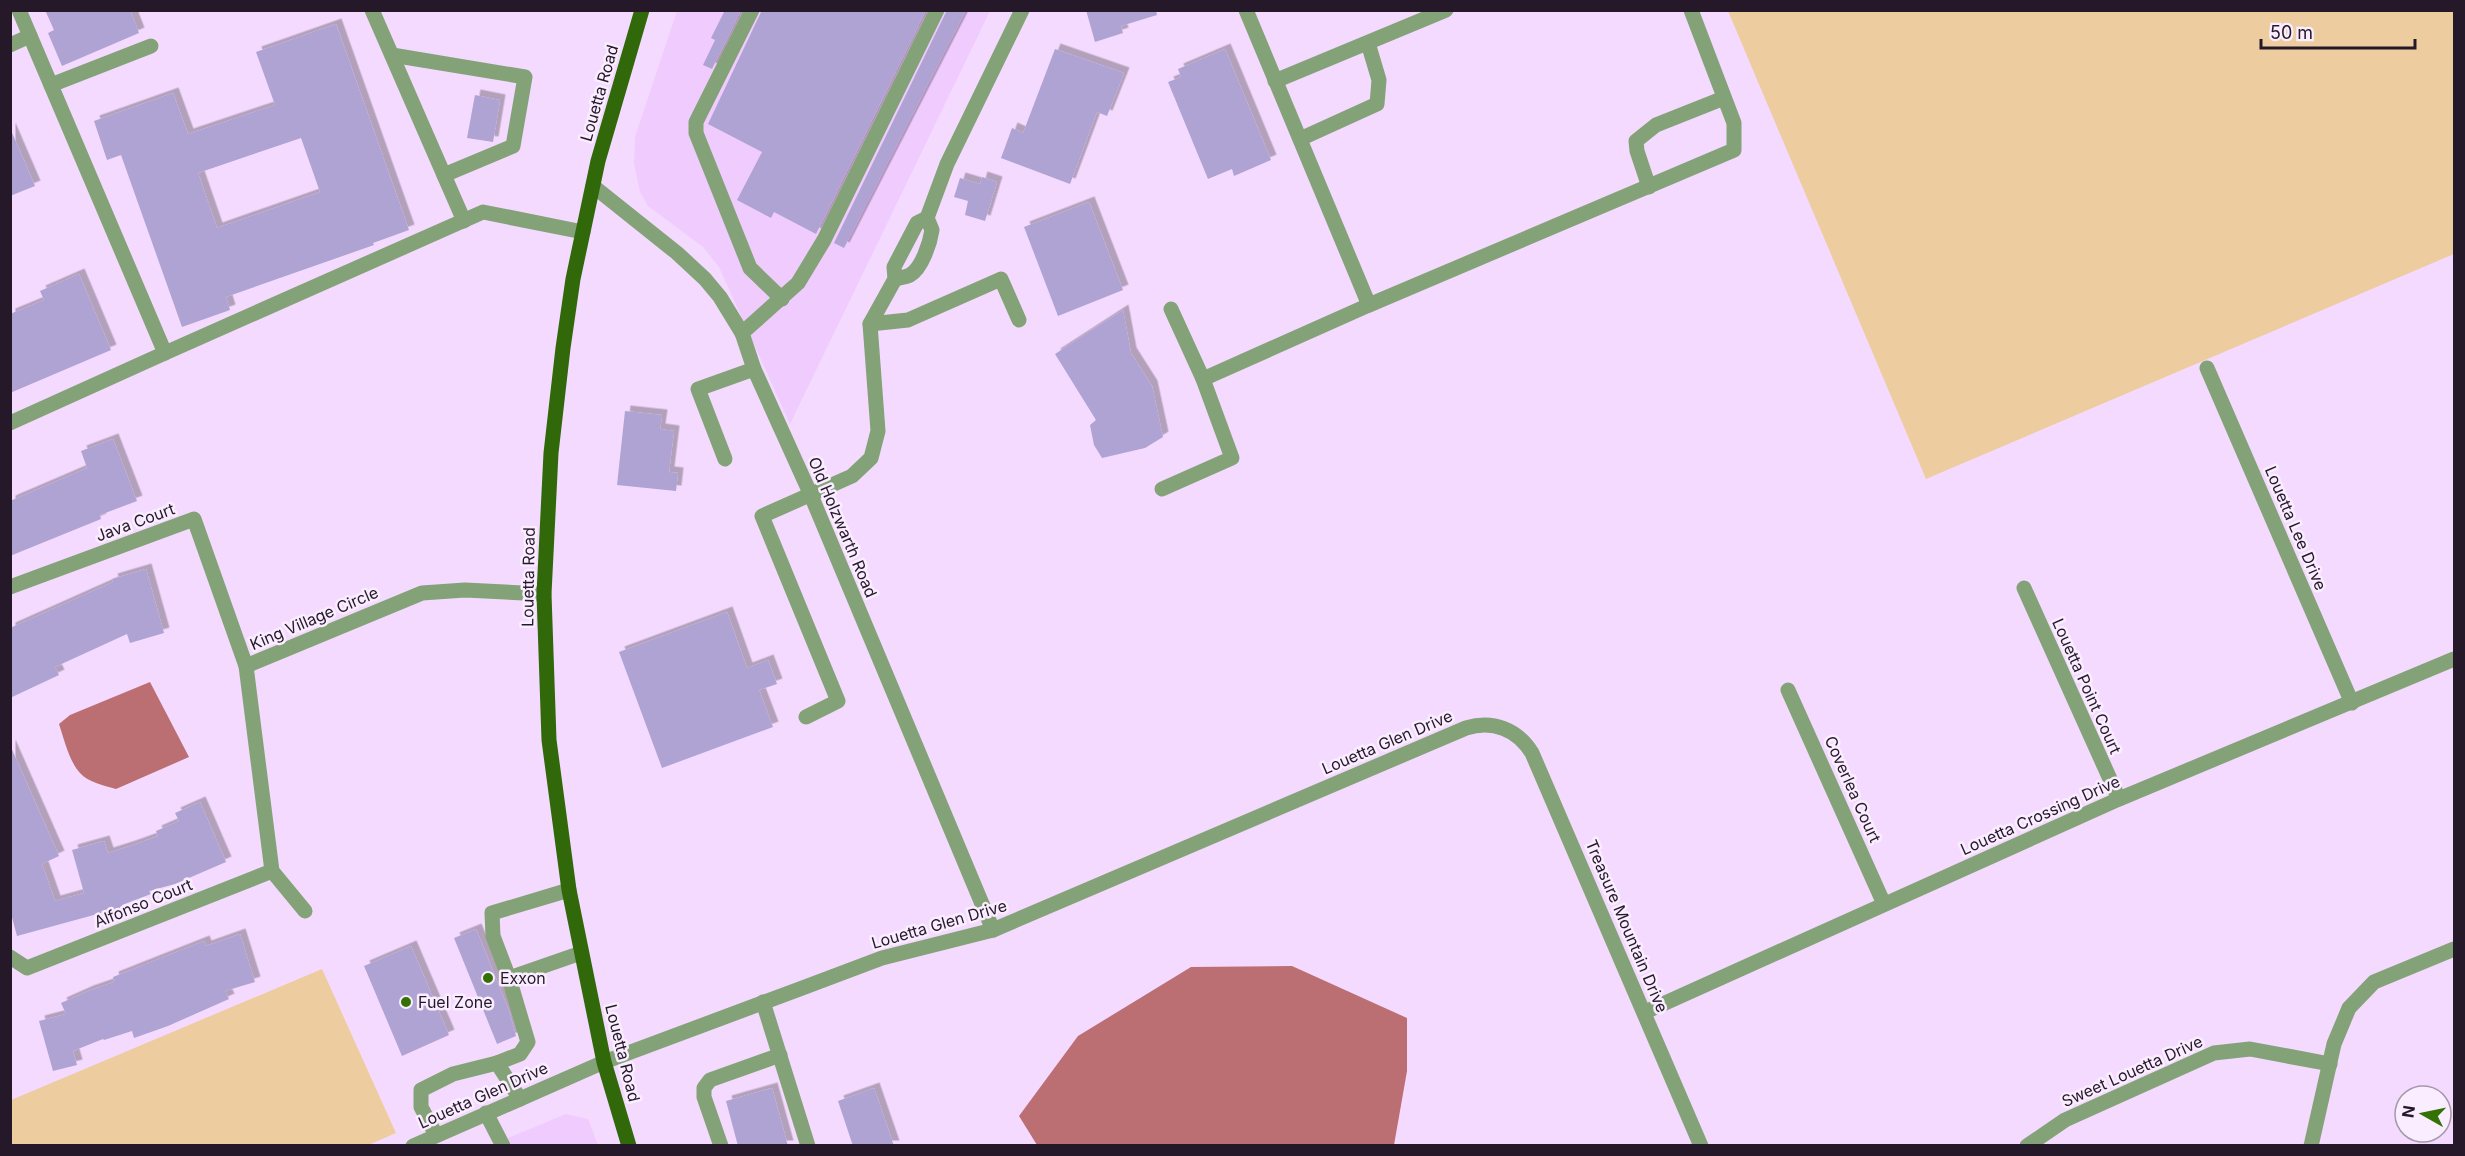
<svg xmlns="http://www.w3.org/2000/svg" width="2465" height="1156" font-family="Inter,sans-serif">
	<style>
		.built { fill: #f0cbfe }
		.green { fill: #edcda0 }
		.water { fill: #bb6f73 }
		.building { fill: #afa3d3; fill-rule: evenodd; filter: url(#shadow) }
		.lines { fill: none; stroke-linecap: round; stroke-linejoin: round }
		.minor { stroke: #84a277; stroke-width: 15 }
		.major { stroke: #316809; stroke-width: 15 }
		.poi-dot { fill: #337104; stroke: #faedff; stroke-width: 2 }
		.labels { text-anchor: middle; stroke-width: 5; stroke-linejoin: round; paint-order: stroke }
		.street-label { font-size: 16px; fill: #251929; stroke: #faedff }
		.poi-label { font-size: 16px; fill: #251929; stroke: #faedff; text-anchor: start }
	</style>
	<defs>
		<filter id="shadow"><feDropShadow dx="5.5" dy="-5.5" stdDeviation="0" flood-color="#0004"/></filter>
	</defs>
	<rect width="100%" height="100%" fill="#f4dafe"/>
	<g class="built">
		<polygon points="677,11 990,11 790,424 719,267 703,247 648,206 640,192 634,163 635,137"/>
		<polygon points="566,1114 588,1119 598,1145 489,1146"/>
	</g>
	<g class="green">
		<polygon points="1728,11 2454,11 2454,254 1926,479"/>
		<polygon points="322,969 396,1133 366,1146 11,1145 11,1100"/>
	</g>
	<g class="water">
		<path d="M150,682l39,75 -73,32c-11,-3 -28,-7 -36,-16 -11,-12 -16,-34 -21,-49l11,-9z"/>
		<polygon points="1292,966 1407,1018 1407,1071 1394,1145 1037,1145 1019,1116 1078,1036 1191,967"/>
	</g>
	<g class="building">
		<polygon points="45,10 130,10 139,33 62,66 48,33 54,30"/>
		<polygon points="725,10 741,10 712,69 703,65 715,40 711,38"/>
		<polygon points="762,10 926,10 816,234 774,212 771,218 737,200 762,152 708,124"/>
		<polygon points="947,10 966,10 844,248 834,243"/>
		<polygon points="1086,10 1156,10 1157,15 1121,26 1123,33 1095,42"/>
		<path d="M336,24l73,206 -36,13 1,2 -148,52 4,13 -48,17 -61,-172 -14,5 -13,-39 79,-28 15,41 87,-29 -19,-53zM301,138l19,54 -103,36 -19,-55z"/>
		<polygon points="1055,49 1124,73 1107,116 1097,112 1070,184 1001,158 1012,128 1023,133"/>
		<polygon points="1225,49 1271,160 1234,176 1232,169 1208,179 1168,82 1181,77 1178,69"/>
		<polygon points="475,95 500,100 493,142 467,138"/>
		<polygon points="10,128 35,186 10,196"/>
		<polygon points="982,177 997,182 985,221 965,215 968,201 954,197 960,178 980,184"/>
		<polygon points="1089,202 1123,290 1058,316 1024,227"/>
		<polygon points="79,274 111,350 10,393 10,314 44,300 40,291"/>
		<polygon points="1123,310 1131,353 1152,386 1163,437 1145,448 1102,458 1094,445 1090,425 1096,420 1055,354"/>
		<polygon points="625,411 662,415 660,429 674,431 669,472 678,473 676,491 617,485"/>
		<polygon points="113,439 137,501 100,515 101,519 10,556 10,501 87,468 81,451"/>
		<polygon points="146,569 164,633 130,643 127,634 55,667 59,675 10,698 10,628 113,582 112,579"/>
		<polygon points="727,612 747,668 768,660 777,684 759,690 773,727 662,768 619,652"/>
		<polygon points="10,745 59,856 42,864 55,901 84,893 72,850 104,841 108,853 130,846 158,836 156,831 179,821 175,813 200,802 226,862 175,884 149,891 151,894 122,905 123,907 17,936 10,910"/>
		<polygon points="476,929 509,1011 516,1036 497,1044 454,938"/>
		<polygon points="240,934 255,982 225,991 229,999 168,1026 134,1038 132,1031 104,1040 103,1039 73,1051 77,1065 53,1071 39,1021 66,1014 61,1003 88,991 114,982 113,977 204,941 206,946"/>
		<polygon points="411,946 449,1035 402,1056 364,966"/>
		<polygon points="772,1088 788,1146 738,1146 726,1101"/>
		<polygon points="874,1088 894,1146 853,1146 838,1101"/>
	</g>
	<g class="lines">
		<g class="minor">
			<polyline points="19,10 165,353 483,212 583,232"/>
			<polyline points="372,10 464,221"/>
			<polyline points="752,10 696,122 696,133 750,268 782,299"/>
			<polyline points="1246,10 1369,305 1734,150 1734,123 1691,10"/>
			<polyline points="10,45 30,36"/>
			<polyline points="392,55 525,77 513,146 444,175"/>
			<polyline points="1275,81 1446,10"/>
			<polyline points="51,85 151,46"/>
			<polyline points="1300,139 1377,104 1379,80 1368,43"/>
			<polyline points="593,186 677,253 705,279 720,297 742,333 754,369 810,493 993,930"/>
			<polyline points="1649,187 1637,151 1636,141 1656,125 1724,98"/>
			<path d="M895,279c4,-1 11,-2 15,-4 12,-7 20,-32 22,-45l-5,-12 20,-54 75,-154"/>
			<polyline points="1171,309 1203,379 1369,305"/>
			<polyline points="870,324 908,320 1001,279 1019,320"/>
			<polyline points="742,333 798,283 824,240 937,10"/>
			<polyline points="2207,368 2352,703"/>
			<polyline points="10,423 165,353"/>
			<polyline points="725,459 698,389 754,369"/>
			<polyline points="1162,489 1232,458 1203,379"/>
			<polyline points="10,587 194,519 246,666 272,871 305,911"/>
			<polyline points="2024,588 2119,799"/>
			<polyline points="246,666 422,593 465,590 544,594"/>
			<polyline points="1788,690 1884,904"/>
			<polyline points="806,717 838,701 762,516 852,476 871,458 878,431 870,324 895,279 894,267 917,223 927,218"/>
			<polyline points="569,890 492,913 493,936 509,978 581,953"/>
			<polyline points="10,957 27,968 272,871"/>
			<polyline points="763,1002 808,1146"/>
			<polyline points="1645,1012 2119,799 2454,659"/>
			<polyline points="497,1063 520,1054 528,1042 509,978"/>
			<polyline points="486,1113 503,1146"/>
			<polyline points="436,1135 421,1107 421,1090 453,1074 497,1063 520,1099"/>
			<path d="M413,1146l191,-84 193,-72 85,-32 111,-28 473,-202c27,-8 51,1 66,25l169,393"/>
			<polyline points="721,1146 704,1097 704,1088 710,1080 780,1055"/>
			<polyline points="2027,1146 2065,1120 2214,1053 2250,1049 2330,1064"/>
			<polyline points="2311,1146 2334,1044 2349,1008 2374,982 2454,949"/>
		</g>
		<polyline class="major" points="629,1146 604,1062 569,890 549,740 544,594 551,453 563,348 573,279 598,161 642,10"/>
	</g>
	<g class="poi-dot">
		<circle cx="488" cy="978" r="6"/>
		<circle cx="406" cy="1002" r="6"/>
	</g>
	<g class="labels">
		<g class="street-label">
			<text transform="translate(599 93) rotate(-74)" y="6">Louetta Road</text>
			<text transform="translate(135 522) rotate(-20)" y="6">Java Court</text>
			<text transform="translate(843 527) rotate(67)" y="6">Old Holzwarth Road</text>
			<text transform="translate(2296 528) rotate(67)" y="6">Louetta Lee Drive</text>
			<text transform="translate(528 577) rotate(-89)" y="6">Louetta Road</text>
			<text transform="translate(314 618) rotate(-23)" y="6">King Village Circle</text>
			<text transform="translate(2087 686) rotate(66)" y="6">Louetta Point Court</text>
			<text transform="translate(1387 742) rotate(-23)" y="6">Louetta Glen Drive</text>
			<text transform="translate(1853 789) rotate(66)" y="6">Coverlea Court</text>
			<text transform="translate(2040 815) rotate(-24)" y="6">Louetta Crossing Drive</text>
			<text transform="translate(143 903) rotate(-22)" y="6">Alfonso Court</text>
			<text transform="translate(939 924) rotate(-16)" y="6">Louetta Glen Drive</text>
			<text transform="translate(1627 926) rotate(67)" y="6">Treasure Mountain Drive</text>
			<text transform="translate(623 1053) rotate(76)" y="6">Louetta Road</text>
			<text transform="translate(2132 1071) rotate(-24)" y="6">Sweet Louetta Drive</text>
			<text transform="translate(483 1095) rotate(-24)" y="6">Louetta Glen Drive</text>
		</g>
		<g class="poi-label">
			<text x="500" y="984">Exxon</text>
			<text x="418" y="1008">Fuel Zone</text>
		</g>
	</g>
	<rect width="2465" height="1156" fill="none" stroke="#251929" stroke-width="24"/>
	<g transform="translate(2423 1114) rotate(279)"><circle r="28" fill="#faedff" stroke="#a598a9" stroke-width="1.5"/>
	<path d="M0-4.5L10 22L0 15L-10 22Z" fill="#337104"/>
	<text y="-9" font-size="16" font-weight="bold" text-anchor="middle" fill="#251929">N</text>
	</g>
	<path d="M2261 39v9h154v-9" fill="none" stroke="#251929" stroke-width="3"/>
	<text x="2270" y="39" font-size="18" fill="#251929" stroke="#faedff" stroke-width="4.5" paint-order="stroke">50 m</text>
</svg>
